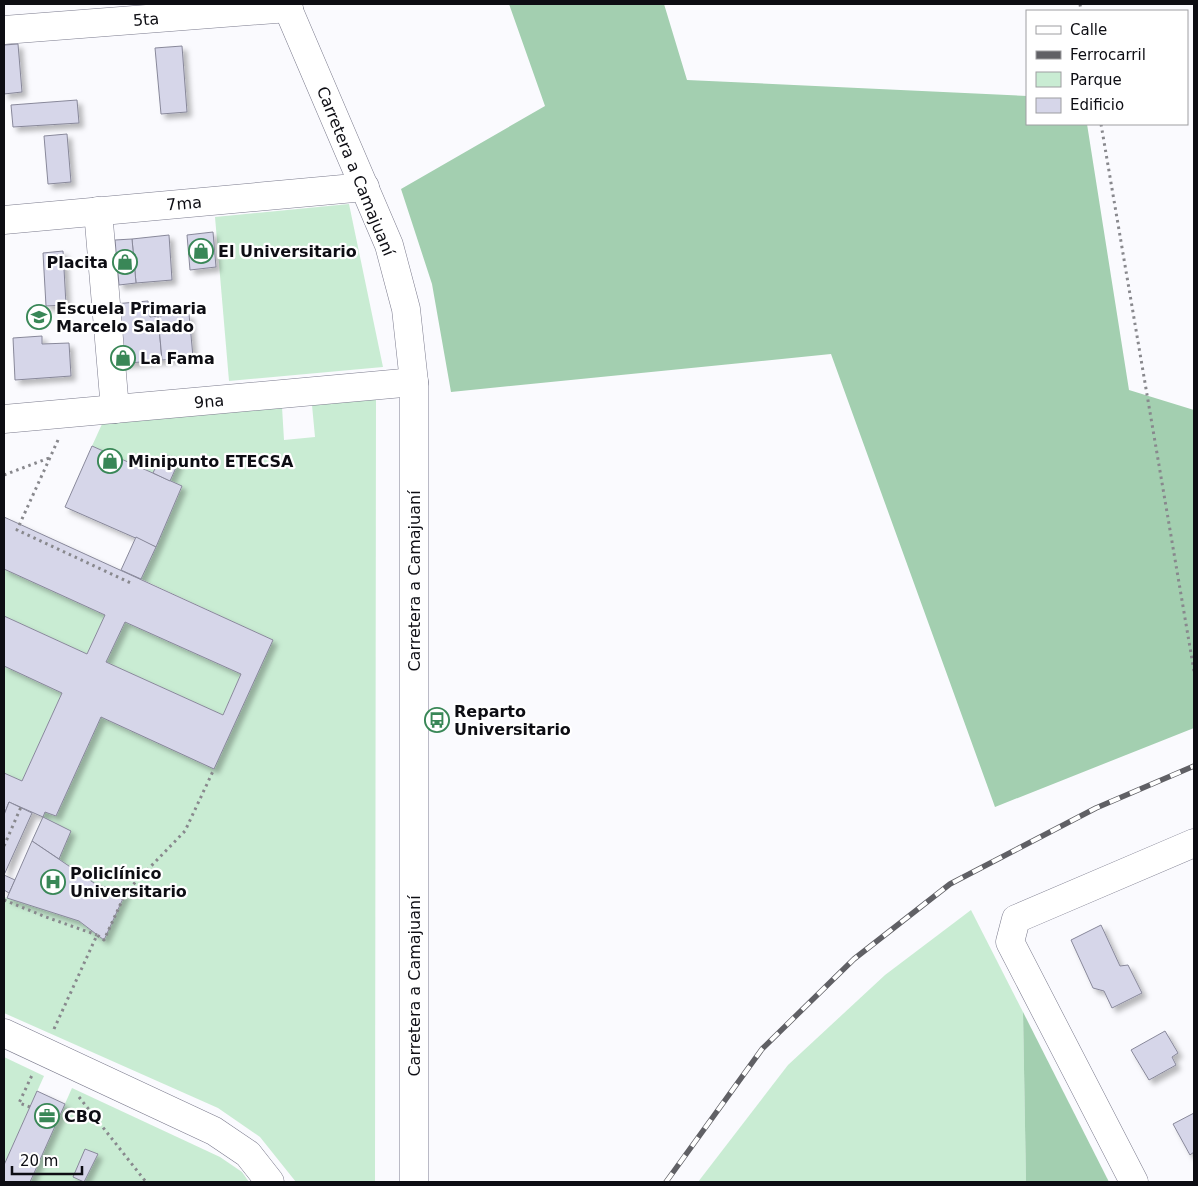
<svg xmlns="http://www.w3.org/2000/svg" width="1198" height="1186" font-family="'DejaVu Sans',sans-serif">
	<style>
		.green { fill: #c9ecd3 }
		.forest { fill: #a3cfb0 }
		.building { fill: #d6d6e9; stroke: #88889a; fill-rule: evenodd; filter: url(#shadow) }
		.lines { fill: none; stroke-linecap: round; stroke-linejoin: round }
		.minor-casing { stroke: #7b7b8d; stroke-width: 29 }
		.major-casing { stroke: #7b7b8d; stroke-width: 29 }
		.path { stroke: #88888d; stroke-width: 3; stroke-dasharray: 2.5 4; stroke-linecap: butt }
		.minor { stroke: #fff; stroke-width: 28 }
		.major { stroke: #fff; stroke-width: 28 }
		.rail-casing { stroke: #606065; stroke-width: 5.5 }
		.rail { stroke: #fff; stroke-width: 4; stroke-dasharray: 11; stroke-linecap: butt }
		.labels { text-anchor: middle; stroke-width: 4.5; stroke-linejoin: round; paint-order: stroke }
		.street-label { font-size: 16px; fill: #0d0d13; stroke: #fff }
		.poi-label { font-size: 16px; font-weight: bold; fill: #0d0d13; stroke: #fff; text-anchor: start }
	</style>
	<defs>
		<filter id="shadow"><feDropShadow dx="4.5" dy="4.5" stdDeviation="2.5" flood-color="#0004"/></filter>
	</defs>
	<rect width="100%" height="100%" fill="#fafafe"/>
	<g class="green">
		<polygon points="349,204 383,367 229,381 215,217"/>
		<polygon points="376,399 375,1182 296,1182 260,1137 218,1108 4,1013 4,897 79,921 104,940 126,893 97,885 32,841 45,812 56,816 101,717 214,768 273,640 141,579 182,487 170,481 178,461 162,454 153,473 92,446 102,424 282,407 284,440 315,437 312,405"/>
		<polygon points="4,569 105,615 87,654 4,616"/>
		<polygon points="125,622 241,674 223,715 106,662"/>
		<polygon points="4,666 62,693 22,781 4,773"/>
		<polygon points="971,910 1023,1012 1026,1182 698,1182 788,1065 885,975"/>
		<polygon points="4,1057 44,1076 4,1165"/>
		<polygon points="72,1088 220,1157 242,1172 249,1182 30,1182"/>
	</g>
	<g class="forest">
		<polygon points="509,4 664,4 687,80 1027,96 1027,124 1087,124 1129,390 1194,410 1194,728 995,807 831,354 451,392 432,284 401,189 545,106"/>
		<polygon points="1023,1012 1109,1182 1026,1182"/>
	</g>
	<g class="building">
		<polygon points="18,44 22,92 4,94 4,45"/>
		<polygon points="182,46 187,112 161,114 155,48"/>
		<polygon points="77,100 79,123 13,127 11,105"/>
		<polygon points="67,134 71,182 48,184 44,136"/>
		<polygon points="213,232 216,267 190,270 187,235"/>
		<polygon points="169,235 172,280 136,283 132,239"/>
		<polygon points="132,239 136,283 119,285 115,240"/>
		<polygon points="63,251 66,305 46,306 43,253"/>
		<polygon points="148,301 150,317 158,316 162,360 119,364 114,304"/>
		<polygon points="189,314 193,357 162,360 158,316"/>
		<polygon points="42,336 42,344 69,343 71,376 15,380 13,338"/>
		<polygon points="92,446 182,486 156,547 65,507"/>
		<polygon points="162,453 179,461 170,481 153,473"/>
		<path d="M4,517l269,123 -59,129 -113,-52 -45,99 -11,-4 -2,5 -34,-15 -5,13v-42l18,8 40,-88 -58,-27v-50l83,38 18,-39 -101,-46zM125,622l116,52 -18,41 -117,-53z"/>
		<polygon points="136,537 156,547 141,579 121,570"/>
		<polygon points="9,802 32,813 4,875 15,880 9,893 4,890 4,815"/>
		<polygon points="43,817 71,831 59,859 32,841"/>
		<polygon points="32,841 97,885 126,892 104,940 79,921 7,898"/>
		<polygon points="1101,925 1120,966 1128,965 1142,993 1112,1008 1104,991 1093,988 1071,940"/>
		<polygon points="1165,1031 1178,1053 1172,1057 1176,1065 1149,1080 1131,1050"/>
		<polygon points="37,1091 65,1104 30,1182 4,1182 4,1165"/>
		<polygon points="1194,1113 1194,1152 1190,1155 1173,1124"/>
		<polygon points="85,1149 98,1154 84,1182 73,1177"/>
	</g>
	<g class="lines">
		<defs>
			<g id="minor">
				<polyline points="4,30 289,8"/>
				<polyline points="98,211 115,409"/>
				<polyline points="4,220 365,187"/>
				<polyline points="4,419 414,382"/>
				<polyline points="4,1033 214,1131 248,1154 270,1182"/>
				<polyline points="1134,1182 1010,942 1016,919 1194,843"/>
			</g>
			<polyline id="major" points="286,4 389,245 406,309 414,382 414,1182"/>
		</defs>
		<use href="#minor" class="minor-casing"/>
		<use href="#major" class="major-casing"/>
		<g class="path">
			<polyline points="1080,4 1081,11"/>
			<polyline points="1101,124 1194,671"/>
			<polyline points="58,440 17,530 133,584"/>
			<polyline points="4,475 49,458"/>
			<polyline points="4,846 21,807"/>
			<polyline points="4,900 46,917 97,935"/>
			<polyline points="54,1029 97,935 104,940 126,892 185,831 214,769"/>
			<polyline points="79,1097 146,1182"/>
			<polyline points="30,1107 19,1103 33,1073"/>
		</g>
		<use href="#minor" class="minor"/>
		<use href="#major" class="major"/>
		<defs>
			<polyline id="rail" points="666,1182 762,1049 854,959 950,884 1096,808 1194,766"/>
		</defs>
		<use href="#rail" class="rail-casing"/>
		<use href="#rail" class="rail"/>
	</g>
	<defs>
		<symbol id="shop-ring" viewBox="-11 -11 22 22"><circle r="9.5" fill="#fff" stroke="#398757" stroke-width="1.5"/><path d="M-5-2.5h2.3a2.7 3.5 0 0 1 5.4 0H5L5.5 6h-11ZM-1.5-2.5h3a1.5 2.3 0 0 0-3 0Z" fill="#398757"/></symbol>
		<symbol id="school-ring" viewBox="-11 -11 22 22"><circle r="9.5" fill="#fff" stroke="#398757" stroke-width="1.5"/><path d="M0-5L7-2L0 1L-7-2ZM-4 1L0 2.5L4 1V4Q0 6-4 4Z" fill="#398757"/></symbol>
		<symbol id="bus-ring" viewBox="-11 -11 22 22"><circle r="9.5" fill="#fff" stroke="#398757" stroke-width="1.5"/><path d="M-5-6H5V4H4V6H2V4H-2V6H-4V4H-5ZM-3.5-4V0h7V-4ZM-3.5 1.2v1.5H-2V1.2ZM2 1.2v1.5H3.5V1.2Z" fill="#398757"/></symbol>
		<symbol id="hospital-ring" viewBox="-11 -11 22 22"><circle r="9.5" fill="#fff" stroke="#398757" stroke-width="1.5"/><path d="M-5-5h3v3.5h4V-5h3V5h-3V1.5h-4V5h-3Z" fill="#398757"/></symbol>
		<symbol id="office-ring" viewBox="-11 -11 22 22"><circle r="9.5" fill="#fff" stroke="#398757" stroke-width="1.5"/><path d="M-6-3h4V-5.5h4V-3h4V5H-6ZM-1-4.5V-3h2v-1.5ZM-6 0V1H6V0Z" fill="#398757"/></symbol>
	</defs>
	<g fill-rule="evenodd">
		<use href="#shop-ring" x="187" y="237" width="28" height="28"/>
		<use href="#shop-ring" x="111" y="248" width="28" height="28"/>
		<use href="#school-ring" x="25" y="303" width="28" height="28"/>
		<use href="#shop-ring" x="109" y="344" width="28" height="28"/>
		<use href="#shop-ring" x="96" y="447" width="28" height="28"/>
		<use href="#bus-ring" x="423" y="706" width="28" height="28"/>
		<use href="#hospital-ring" x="39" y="868" width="28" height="28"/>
		<use href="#office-ring" x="33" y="1102" width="28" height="28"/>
	</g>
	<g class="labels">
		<g class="street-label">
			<text transform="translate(146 19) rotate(-5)" y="6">5ta</text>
			<text transform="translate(356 171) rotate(68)" y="6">Carretera a Camajuaní</text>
			<text transform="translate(184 203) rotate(-5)" y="6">7ma</text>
			<text transform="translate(209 401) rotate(-5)" y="6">9na</text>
			<text transform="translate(414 581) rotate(-90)" y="6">Carretera a Camajuaní</text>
			<text transform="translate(414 986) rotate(-90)" y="6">Carretera a Camajuaní</text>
		</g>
		<g class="poi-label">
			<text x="218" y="257">El Universitario</text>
			<text x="108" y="268" text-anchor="end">Placita</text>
			<text x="56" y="314">Escuela Primaria<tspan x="56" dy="18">Marcelo Salado</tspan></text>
			<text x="140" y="364">La Fama</text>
			<text x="128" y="467">Minipunto ETECSA</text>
			<text x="454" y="717">Reparto<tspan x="454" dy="18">Universitario</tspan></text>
			<text x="70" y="879">Policlínico<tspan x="70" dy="18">Universitario</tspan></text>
			<text x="64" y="1122">CBQ</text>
		</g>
	</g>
	<rect width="1198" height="1186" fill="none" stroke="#0d0d13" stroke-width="10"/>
	<rect x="1026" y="10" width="162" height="115" fill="#ffffff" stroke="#9e9ea1"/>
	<rect x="1036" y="26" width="25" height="8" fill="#ffffff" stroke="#9e9ea1"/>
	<text x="1070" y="35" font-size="15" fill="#0d0d13">Calle</text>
	<rect x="1036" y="51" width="25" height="8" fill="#606065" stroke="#9e9ea1"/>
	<text x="1070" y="60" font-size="15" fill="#0d0d13">Ferrocarril</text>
	<rect x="1036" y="72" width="25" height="15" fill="#c9ecd3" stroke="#9e9ea1"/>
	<text x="1070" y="85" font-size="15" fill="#0d0d13">Parque</text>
	<rect x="1036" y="98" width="25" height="15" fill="#d6d6e9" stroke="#9e9ea1"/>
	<text x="1070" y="110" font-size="15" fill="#0d0d13">Edificio</text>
	<path d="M12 1166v8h70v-8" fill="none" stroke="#0d0d13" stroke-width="2.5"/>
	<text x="20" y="1166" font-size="15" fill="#0d0d13" stroke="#ffffff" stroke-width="4" paint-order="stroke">20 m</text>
</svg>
